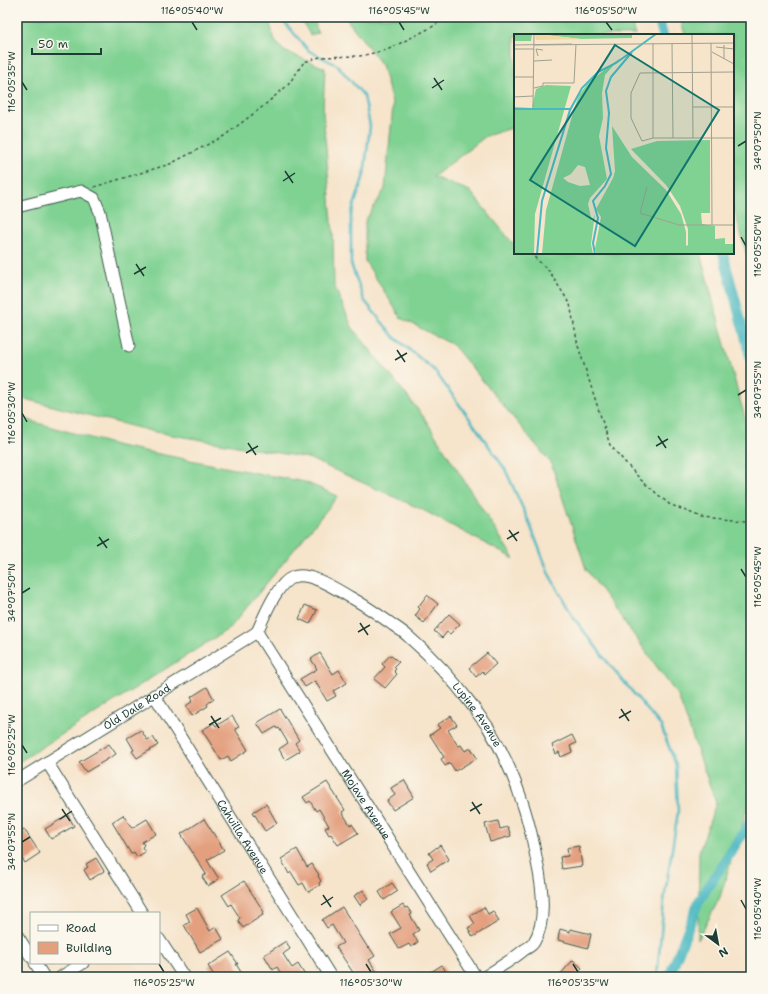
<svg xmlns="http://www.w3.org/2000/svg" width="768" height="994" font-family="'Shantell Sans',sans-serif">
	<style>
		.grass { fill: #80d293; stroke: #508864 }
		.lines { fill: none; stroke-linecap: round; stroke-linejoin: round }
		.stream { stroke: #49b8c1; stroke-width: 2.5 }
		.canal { stroke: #49b8c1; stroke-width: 10 }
		.building { fill: #e39f7e }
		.minor-casing { stroke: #3f564b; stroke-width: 13 }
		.path { stroke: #3f564b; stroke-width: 1.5; stroke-dasharray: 3 3; stroke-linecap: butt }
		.minor { stroke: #fff; stroke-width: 11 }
		.ticks { fill: none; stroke: #1f3d34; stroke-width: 1.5 }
		.labels { text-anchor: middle; stroke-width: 3; stroke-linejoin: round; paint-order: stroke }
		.street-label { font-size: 11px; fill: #1f3d34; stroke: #fbf7ec }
		.inset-river { fill: none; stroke: #49b8c1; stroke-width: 2 }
		.inset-road { fill: none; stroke: #a0a18f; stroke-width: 1 }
		.view { fill: #0f766e; fill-opacity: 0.15; stroke: #0f766e; stroke-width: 2 }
		.inset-edge { fill: none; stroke: #1f3d34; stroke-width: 2 }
		.neatline { fill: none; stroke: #1f3d34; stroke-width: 1.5 }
		.ticks-label { font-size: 10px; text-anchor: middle; fill: #1f3d34 }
	</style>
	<rect width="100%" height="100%" fill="#fbf7ec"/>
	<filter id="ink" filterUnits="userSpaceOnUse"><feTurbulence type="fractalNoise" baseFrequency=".025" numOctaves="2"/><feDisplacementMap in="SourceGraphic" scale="8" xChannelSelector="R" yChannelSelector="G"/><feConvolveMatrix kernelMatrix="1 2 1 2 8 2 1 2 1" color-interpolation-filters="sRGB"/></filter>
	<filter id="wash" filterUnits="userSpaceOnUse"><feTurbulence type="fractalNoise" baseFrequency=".012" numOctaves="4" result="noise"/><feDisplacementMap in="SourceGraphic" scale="16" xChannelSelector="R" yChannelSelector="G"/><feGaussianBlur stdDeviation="0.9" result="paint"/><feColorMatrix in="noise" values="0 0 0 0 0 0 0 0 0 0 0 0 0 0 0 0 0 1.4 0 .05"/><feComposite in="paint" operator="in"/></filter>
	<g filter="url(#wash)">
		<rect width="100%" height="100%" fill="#f6e4cb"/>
		<g class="grass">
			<polygon points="17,17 268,17 275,41 284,51 325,68 323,111 333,235 334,285 352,327 423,416 514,559 421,509 308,458 155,432 17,397"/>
			<polygon points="300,17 313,17 318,33 310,35"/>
			<polygon points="345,17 629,17 635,35 515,35 515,127 486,136 433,177 470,191 515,246 515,253 700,253 751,440 751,796 720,897 698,940 699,852 716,803 678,696 586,569 551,463 453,345 401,318 365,261 365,221 385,189 393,106 382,65"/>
			<polygon points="680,17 751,17 751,269 733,205 733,35 685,35"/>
			<polygon points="17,415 34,422 119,446 230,468 305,482 338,496 230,628 17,763"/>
		</g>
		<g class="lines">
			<polyline class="stream" points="283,17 286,24 309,51 337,65 364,96 370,126 364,175 351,215 351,264 364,300 394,337 434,370 472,422 505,469 529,522 549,574 573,617 609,664 661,726 676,765 678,812 664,900 657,977"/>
			<g class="canal">
				<polyline points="658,17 663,35"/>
				<polyline points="723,253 751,359"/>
				<polyline points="669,977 699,901 751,821"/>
			</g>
		</g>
		<g id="blocks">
			<g class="building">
				<polygon points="427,595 438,604 424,623 415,616 420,609 418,607"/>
				<polygon points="305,605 317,610 310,624 299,619"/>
				<polygon points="449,614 460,624 450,634 447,632 442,638 434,631"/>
				<polygon points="320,653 333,674 339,670 347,683 333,691 336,696 327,701 315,681 305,687 300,679 317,669 311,659"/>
				<polygon points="487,653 496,664 485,674 483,671 476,677 469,668"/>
				<polygon points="390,655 399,662 394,667 396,669 394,671 397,674 385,688 374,679 385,667 382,664"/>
				<polygon points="207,687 214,699 207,704 208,706 192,716 186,706 193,701 191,697"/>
				<polygon points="280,709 299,740 295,743 300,751 285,760 279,749 288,743 279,728 277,729 276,727 264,734 257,723"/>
				<polygon points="232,716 239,727 235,729 248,750 231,761 228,756 221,760 202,730 214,723 216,726"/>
				<polygon points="451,716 457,725 448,730 458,746 461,745 465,751 471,748 477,758 455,771 450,763 445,766 441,759 444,757 430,735 440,728 437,725"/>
				<polygon points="141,730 147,740 153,737 158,745 137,758 132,751 134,750 127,738"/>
				<polygon points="572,735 576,743 570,746 572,752 561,757 559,752 556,754 552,745"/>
				<polygon points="109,744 116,754 86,772 79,762"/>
				<polygon points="404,780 414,797 393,810 387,801 395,795 391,788"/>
				<polygon points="327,782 345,810 342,812 350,825 352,824 358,833 338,845 331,834 329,835 325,828 329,826 319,809 316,811 310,801 307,803 303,797"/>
				<polygon points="266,804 277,823 265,831 253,812"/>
				<polygon points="68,815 74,826 51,839 45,829"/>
				<polygon points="123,815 132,828 147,819 156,834 142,842 144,845 142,847 145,852 137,857 134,852 131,854 112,822"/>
				<polygon points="204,819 224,850 207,860 219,879 208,886 202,877 206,874 181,834"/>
				<polygon points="498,821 500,829 508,827 511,836 490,842 485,824"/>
				<polygon points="24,829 40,853 25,863 17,851 17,834"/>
				<polygon points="440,845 449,859 431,871 427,863 433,859 429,853"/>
				<polygon points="579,846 582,866 562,869 560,857 568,856 567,848"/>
				<polygon points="297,849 307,867 312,864 319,875 318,876 321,881 319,883 320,885 308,892 303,883 299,885 291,872 289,874 281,859"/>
				<polygon points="96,858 104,871 90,880 84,870 88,867 86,864"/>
				<polygon points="244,881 264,912 262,913 263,915 243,928 238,920 240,918 231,904 229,906 222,895"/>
				<polygon points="392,883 398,891 384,900 379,892"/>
				<polygon points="363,890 368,899 360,905 354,896"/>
				<polygon points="403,905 405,908 407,907 412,914 410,915 419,930 413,934 418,942 411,947 409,944 399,949 390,934 401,928 391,912"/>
				<polygon points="342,907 368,948 369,947 375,956 369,960 380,977 356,977 336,947 343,943 332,925 327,928 322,920"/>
				<polygon points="484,907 488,914 493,911 499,921 473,937 468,928 475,924 470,916"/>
				<polygon points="197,908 210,931 216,927 223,939 200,952 184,925 190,922 186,914"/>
				<polygon points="560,929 570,932 570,929 591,934 588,948 558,940"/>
				<polygon points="286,941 290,949 283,954 292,968 298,964 306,977 283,977 277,967 273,970 264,955"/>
				<polygon points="230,952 238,964 236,964 244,977 215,977 208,966"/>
				<polygon points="573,960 582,968 575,977 558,977"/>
				<polygon points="442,965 449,977 423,977"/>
			</g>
		</g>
	</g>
	<g filter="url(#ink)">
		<use href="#blocks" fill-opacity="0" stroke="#3f564b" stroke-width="1"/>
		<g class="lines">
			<defs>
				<g id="minor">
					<polyline points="17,207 81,191 94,198 100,212 129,346"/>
					<path id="s1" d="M257,632c7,-15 20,-49 36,-55 16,-6 43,12 57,20 15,8 29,18 43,28 6,4 12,8 17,13 23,20 44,43 62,67 5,8 11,15 16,22 25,41 41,89 49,135 5,23 10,59 -3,80 -2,4 -7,6 -10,8 -12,10 -27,19 -40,27"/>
					<path id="s2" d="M257,632l219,345"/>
					<path id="s3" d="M154,695l177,282"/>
					<polyline points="47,762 142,913"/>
					<path id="s4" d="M17,781l240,-149"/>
					<polyline points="17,935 31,957"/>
					<polyline points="159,939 184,977"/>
					<polyline points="35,963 44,977"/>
					<polyline points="61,977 83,963"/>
				</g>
			</defs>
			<use href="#minor" class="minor-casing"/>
			<g class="path">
				<polyline points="94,187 170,164 224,136 261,108 288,85 304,62 320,57 360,56 387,50 432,27 446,17"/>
				<polyline points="530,253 549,271 570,304 578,346 610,445 641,480 669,504 701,517 745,521 751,518"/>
			</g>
			<use href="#minor" class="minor"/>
		</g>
	</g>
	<path class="ticks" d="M192,22l5,8M399,22l5,8M606,22l6,8M434,78l8,12M22,82l5,8M432,88l12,-8M738,146l8,-5M285,171l8,12M283,181l12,-8M741,237l5,9M136,264l8,12M134,274l12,-7M397,350l8,12M395,360l12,-7M738,395l8,-5M22,413l5,9M658,436l8,12M248,443l8,12M656,446l12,-7M246,453l12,-7M509,530l8,11M99,537l8,11M507,539l12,-7M97,546l12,-7M741,569l5,8M22,593l8,-5M360,623l8,12M358,632l12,-7M621,709l8,12M211,716l8,12M619,718l12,-7M209,725l12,-7M22,745l5,8M472,802l8,12M62,809l8,12M470,811l12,-7M60,819l12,-8M22,842l8,-5M323,895l8,12M741,900l5,9M321,905l12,-8M159,964l5,8M366,964l5,8M573,964l5,8"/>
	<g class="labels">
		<g class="street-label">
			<text dy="4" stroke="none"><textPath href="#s4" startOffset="141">Old Dale Road</textPath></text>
			<text dy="4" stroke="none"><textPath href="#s1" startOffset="304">Lupine Avenue</textPath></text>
			<text dy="4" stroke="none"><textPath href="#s2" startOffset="204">Mojave Avenue</textPath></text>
			<text dy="4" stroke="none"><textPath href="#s3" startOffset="167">Cahuilla Avenue</textPath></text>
		</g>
	</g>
	<g transform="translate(514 34)">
		<rect width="220" height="220" fill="#f6e4cb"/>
		<path d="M0,0h18l-1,7h-17zM24,0h94v4l-51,1zM106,24l-15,17 -3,18 1,25 -4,18 8,43 -17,19 -2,6 4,18 3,-8 -4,30 2,10h-51l4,-44 28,-101 5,-14 10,-13zM64,131l7,2 5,18 -10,1 -12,-4 -5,-4 8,-4zM32,51l25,1 -36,128 -1,40h-20v-147l18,1 4,-19zM98,92l20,31 34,33 15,24 5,18v14l2,-1v-16l-8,-23 -14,-21 -35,-36 26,-8 53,-1v73h-9l1,11 13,2v13l10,-1v6h9v10h-137l-2,-5 6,-32 -5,-8 17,-31 2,-7z" fill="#80d293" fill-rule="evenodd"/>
		<path d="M21,0l46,5 51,-1 -96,2z" fill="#eeda9e"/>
		<path class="inset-river" d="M0,75h56M23,220l5,-53 28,-91 12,-22 16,-16 18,-9 40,-29M81,220l-2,-11 5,-25 -5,-17 12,-15 6,-12 -5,-26 3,-35 -3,-22 5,-14 21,-25"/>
		<path class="inset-road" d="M178,0l1,104M139,9v95M158,9l1,95M197,9l1,182M0,11l58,-1M20,11l200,-2M202,13l18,2M0,15h20M198,18l22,12M24,22l-2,-7 7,1M210,25v-14M20,27l18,-1M0,43h20M20,54l9,-2v-3h31l2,-39M0,63l19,-1M19,73l1,-73M179,73h41M139,104l-11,3 -11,-23v-25l9,-20 94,-1M139,104h81M133,153l-7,26 39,12h55"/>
		<path class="view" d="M101,11l104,65 -84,136 -105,-66z"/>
		<rect width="220" height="220" class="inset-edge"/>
	</g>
	<rect width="768" height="994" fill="none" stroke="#fbf7ec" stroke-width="44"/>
	<rect x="30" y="912" width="130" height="52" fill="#fbf7ec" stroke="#a3ada2"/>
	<rect x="38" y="925" width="20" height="6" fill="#ffffff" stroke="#a3ada2"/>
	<text x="66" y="932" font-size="12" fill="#1f3d34">Road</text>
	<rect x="38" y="942" width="20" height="12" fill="#e39f7e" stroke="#a3ada2"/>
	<text x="66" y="952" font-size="12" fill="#1f3d34">Building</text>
	<g transform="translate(718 944) rotate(148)" stroke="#fbf7ec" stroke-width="3" paint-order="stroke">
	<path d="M0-3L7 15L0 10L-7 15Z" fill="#1f3d34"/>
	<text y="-6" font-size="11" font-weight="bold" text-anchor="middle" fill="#1f3d34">N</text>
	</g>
	<path d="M32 48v6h69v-6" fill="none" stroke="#1f3d34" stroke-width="2"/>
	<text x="38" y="48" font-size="12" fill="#1f3d34" stroke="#fbf7ec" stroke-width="3" paint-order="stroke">50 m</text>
	<rect x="22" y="22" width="724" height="950" class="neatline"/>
	<g class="ticks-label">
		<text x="192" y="14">116°05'40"W</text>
		<text x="399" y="14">116°05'45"W</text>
		<text x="606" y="14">116°05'50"W</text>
		<text transform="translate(11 82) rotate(-90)" y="4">116°05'35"W</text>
		<text transform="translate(757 141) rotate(-90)" y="4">34°07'50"N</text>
		<text transform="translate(757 246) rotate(-90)" y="4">116°05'50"W</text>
		<text transform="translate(757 390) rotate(-90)" y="4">34°07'55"N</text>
		<text transform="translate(11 413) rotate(-90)" y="4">116°05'30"W</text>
		<text transform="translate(757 577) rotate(-90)" y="4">116°05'45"W</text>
		<text transform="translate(11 593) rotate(-90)" y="4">34°07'50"N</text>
		<text transform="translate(11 745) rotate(-90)" y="4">116°05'25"W</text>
		<text transform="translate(11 842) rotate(-90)" y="4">34°07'55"N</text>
		<text transform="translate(757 909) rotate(-90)" y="4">116°05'40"W</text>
		<text x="164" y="986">116°05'25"W</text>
		<text x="371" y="986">116°05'30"W</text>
		<text x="578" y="986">116°05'35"W</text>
	</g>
</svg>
